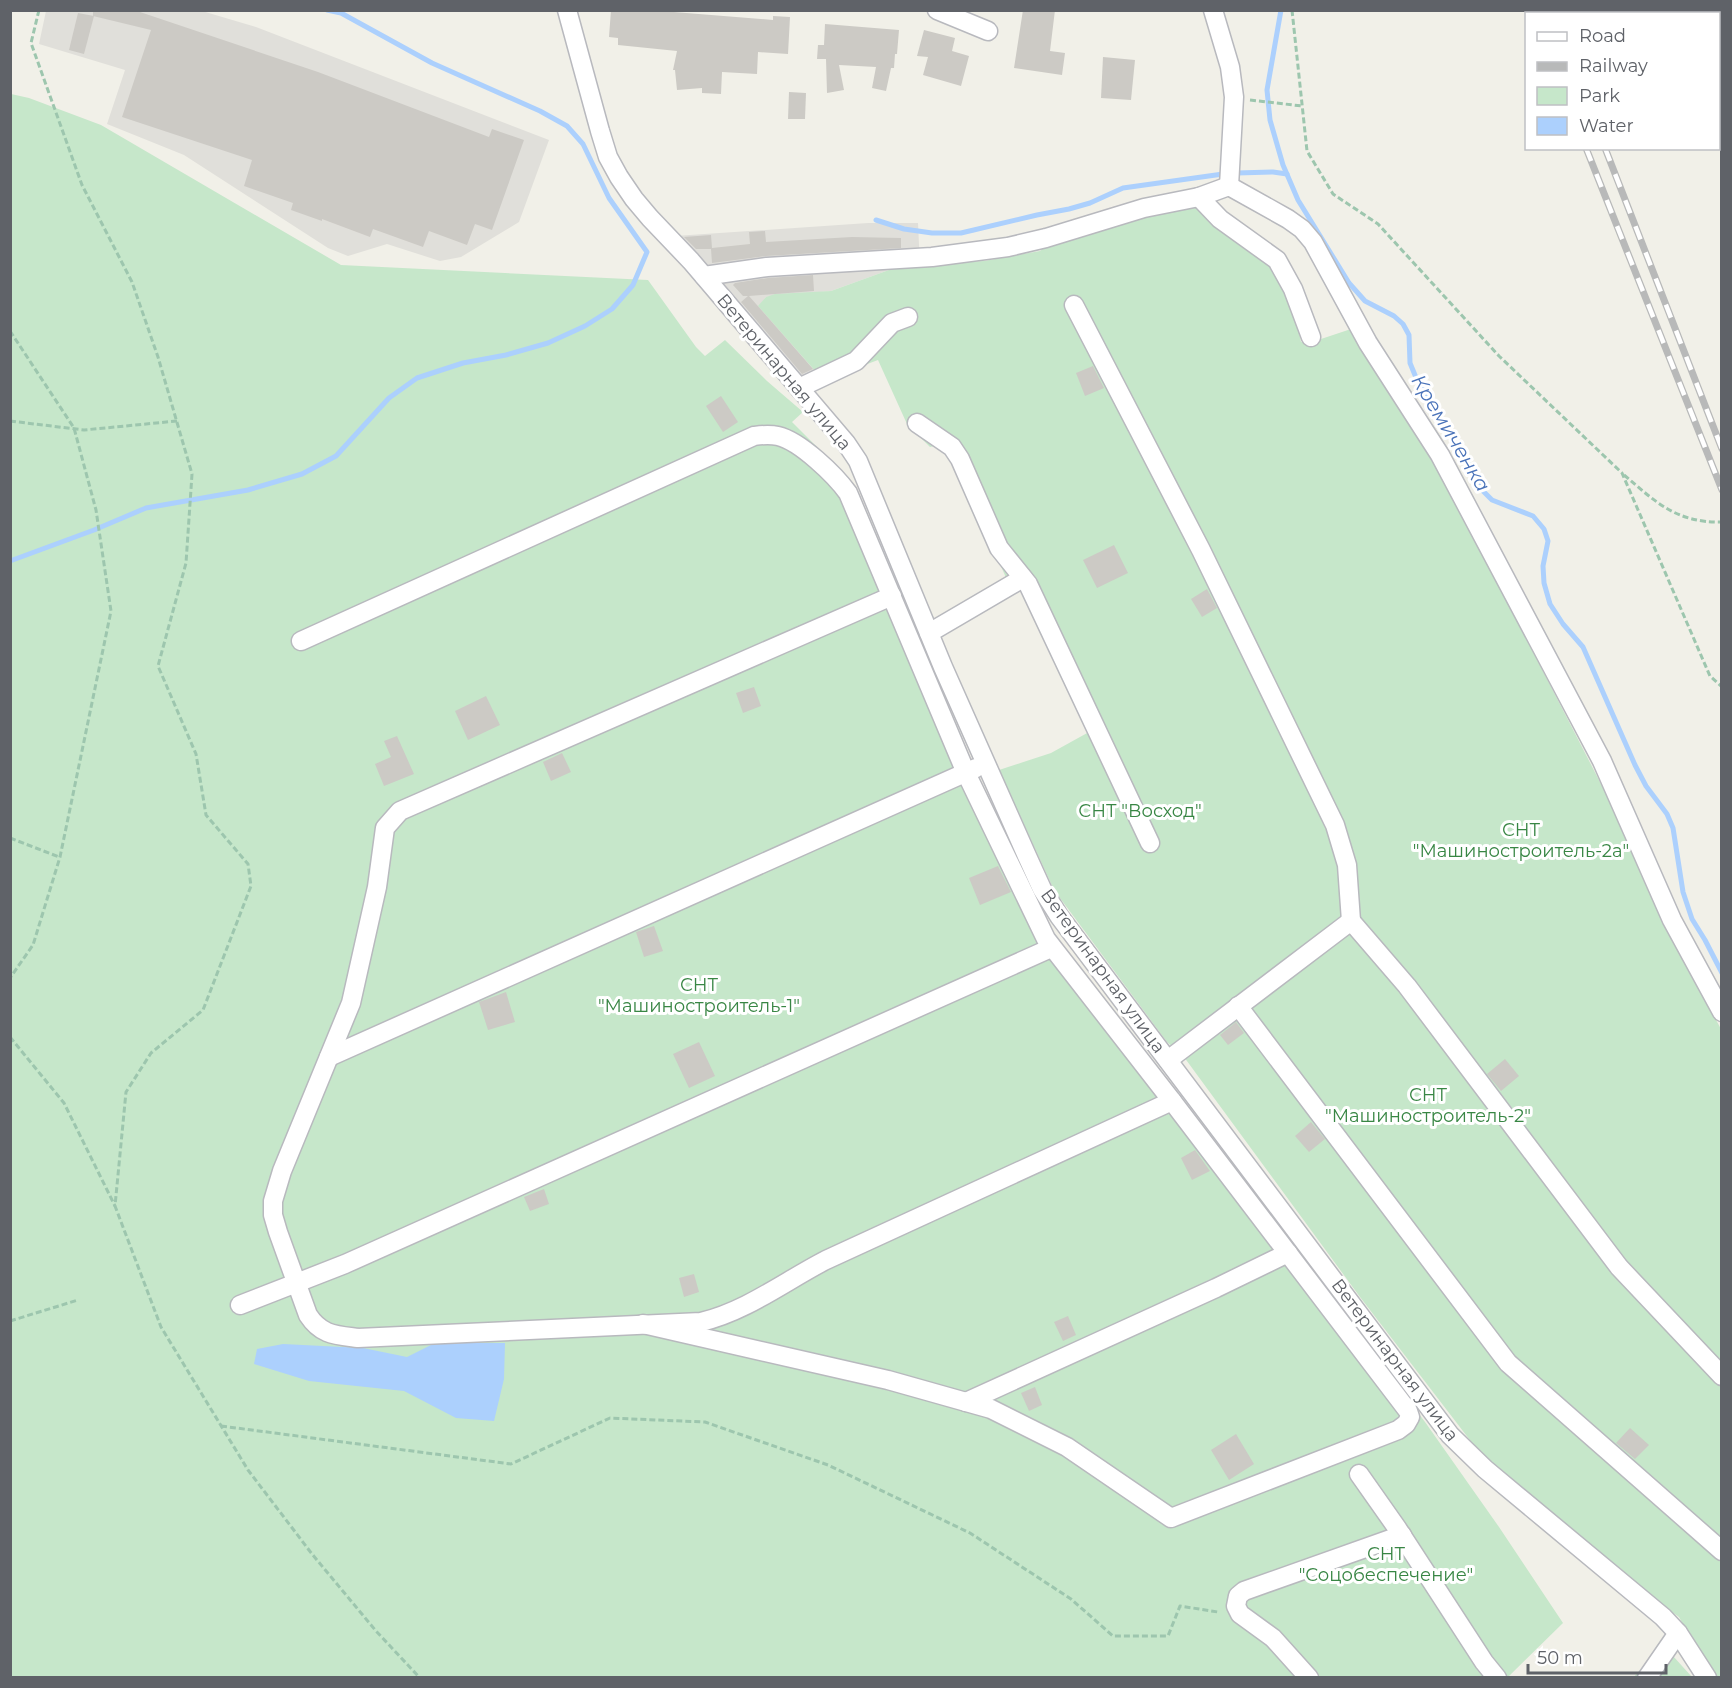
<svg xmlns="http://www.w3.org/2000/svg" width="1732" height="1688" font-family="Montserrat,sans-serif">
	<style>
		.industrial { fill: #e0dfda }
		.green { fill: #c6e7ca }
		.water { fill: #acd0fd }
		.lines { fill: none; stroke-linecap: round; stroke-linejoin: round }
		.stream { stroke: #acd0fd; stroke-width: 5 }
		.building { fill: #cccac5 }
		.minor-casing { stroke: #b8b9be; stroke-width: 21 }
		.path { stroke: #9dc6ae; stroke-width: 3; stroke-dasharray: 6 3; stroke-linecap: butt }
		.minor { stroke: #fff; stroke-width: 18 }
		.rail-casing { stroke: #b8b9b9; stroke-width: 7 }
		.rail { stroke: #fff; stroke-width: 4.5; stroke-dasharray: 14; stroke-linecap: butt }
		.labels { text-anchor: middle; stroke-width: 6; stroke-linejoin: round; paint-order: stroke }
		.street-label { font-size: 18px; fill: #5f6268; stroke: #fff }
		.park-label { font-size: 18px; fill: #388644; stroke: #fff }
		.water-label { font-size: 20px; font-style: italic; fill: #4a73b9; stroke: #fff }
	</style>
	<rect width="100%" height="100%" fill="#f1f0e8"/>
	<g class="industrial">
		<polygon points="46,11 202,11 256,27 549,140 519,222 461,257 440,261 387,244 348,256 328,248 184,155 107,124 125,70 39,44"/>
		<polygon points="868,223 918,223 920,266 900,266 831,291 766,297 759,306 816,372 799,384 675,236"/>
	</g>
	<g class="green">
		<polygon points="11,94 29,98 101,125 341,265 648,280 696,347 705,356 725,340 767,381 803,412 792,422 852,482 975,774 1051,936 1183,1102 1425,1422 1499,1527 1563,1623 1507,1678 11,1677"/>
		<polygon points="1194,204 1209,222 1236,242 1269,257 1295,313 1301,342 1315,341 1351,329 1422,439 1490,568 1620,821 1680,954 1721,1029 1721,1677 1713,1677 1679,1617 1665,1607 1518,1488 1476,1448 1360,1297 1184,1057 1167,1042 1054,890 999,770 1051,753 1089,732 1023,589 1007,580 958,468 939,445 930,447 907,424 878,360 830,378 816,372 758,306 766,297 775,294 831,291 900,266 984,261 1040,251 1048,244"/>
		<polygon points="1663,1645 1692,1677 1633,1678"/>
	</g>
	<polygon class="water" points="435,1343 505,1343 504,1379 494,1421 456,1418 404,1391 309,1381 254,1364 257,1349 283,1344 363,1348 407,1357"/>
	<g class="lines">
		<g class="stream">
			<polyline points="1281,10 1267,90 1270,120 1283,165 1298,200 1349,283 1365,301 1394,316 1403,324 1409,335 1410,363 1417,380 1464,456 1483,491 1492,500 1533,516 1544,529 1548,541 1543,566 1544,583 1550,604 1563,624 1583,647 1635,765 1646,786 1667,814 1673,828 1683,892 1692,919 1705,940 1722,973"/>
			<polyline points="1237,173 1273,172 1287,174"/>
			<polyline points="876,220 904,229 932,233 961,233 1037,215 1069,209 1090,203 1123,188 1223,174"/>
			<polyline points="10,561 94,530 146,508 248,490 302,474 336,456 389,398 417,378 463,363 506,355 548,343 585,326 612,309 633,285 647,252 609,198 583,144 567,126 540,111 432,63 341,13 327,10"/>
		</g>
	</g>
	<g class="building">
		<polygon points="93,10 132,10 140,12 318,72 489,137 492,129 524,140 492,230 475,224 467,245 429,231 423,247 373,229 370,237 322,219 322,221 291,210 293,203 244,186 252,160 122,117 151,30 93,16"/>
		<polygon points="611,10 649,10 773,20 773,16 790,17 788,54 758,52 757,74 722,72 721,94 702,93 702,88 677,90 675,70 673,70 677,51 618,45 618,38 609,37"/>
		<polygon points="1023,10 1055,10 1050,51 1065,53 1062,75 1014,68"/>
		<polygon points="78,13 94,16 84,54 69,50"/>
		<polygon points="825,24 899,30 897,54 895,54 894,68 891,68 886,91 872,88 876,67 839,65 844,90 827,93 826,59 817,59 818,45 824,45"/>
		<polygon points="924,30 955,38 952,51 969,56 961,86 923,75 928,57 917,56"/>
		<polygon points="1103,57 1135,60 1131,100 1101,98"/>
		<polygon points="789,92 806,93 805,119 788,119"/>
		<polygon points="765,231 766,242 852,237 901,238 901,248 766,256 712,263 711,249 696,249 684,237 711,235 712,248 750,244 749,232"/>
		<polygon points="813,275 814,291 749,296 813,369 802,374 741,302 748,296 743,296 733,285 735,283 768,278"/>
		<polygon points="1093,366 1104,388 1085,396 1076,373"/>
		<polygon points="721,396 738,422 723,432 706,406"/>
		<polygon points="1114,545 1128,573 1097,588 1083,560"/>
		<polygon points="1207,589 1217,608 1202,617 1191,599"/>
		<polygon points="754,687 761,706 743,713 736,693"/>
		<polygon points="486,696 500,725 468,740 455,711"/>
		<polygon points="397,736 414,774 384,786 375,764 391,757 384,741"/>
		<polygon points="562,753 571,772 551,781 543,762"/>
		<polygon points="998,866 1011,892 980,905 969,878"/>
		<polygon points="654,926 663,951 644,957 636,932"/>
		<polygon points="506,992 515,1022 488,1030 479,1002"/>
		<polygon points="1236,1022 1244,1033 1228,1045 1220,1035"/>
		<polygon points="699,1042 715,1076 689,1088 673,1054"/>
		<polygon points="1505,1059 1519,1076 1501,1091 1487,1074"/>
		<polygon points="1311,1122 1325,1139 1309,1152 1295,1136"/>
		<polygon points="1195,1150 1210,1171 1192,1180 1181,1158"/>
		<polygon points="544,1189 549,1204 530,1211 524,1197"/>
		<polygon points="694,1274 699,1292 684,1297 679,1278"/>
		<polygon points="1068,1316 1076,1335 1063,1341 1054,1322"/>
		<polygon points="1035,1387 1042,1405 1029,1411 1021,1393"/>
		<polygon points="1630,1428 1649,1445 1635,1459 1616,1443"/>
		<polygon points="1236,1434 1254,1464 1229,1480 1211,1450"/>
	</g>
	<g class="lines">
		<defs>
			<g id="minor">
				<polyline points="567,10 600,131 608,157 619,177 634,199 650,218 691,261 846,443 858,461 943,667 1027,856 1042,889 1059,916 1450,1435 1485,1469 1663,1617 1678,1633 1707,1678"/>
				<polyline points="937,10 988,31"/>
				<polyline points="1213,10 1230,67 1234,97 1229,186"/>
				<polyline points="1199,197 1220,219 1277,260 1293,289 1311,337"/>
				<polyline points="704,276 767,267 932,257 1008,247 1046,238 1144,208 1199,197 1229,186 1288,219 1302,229 1313,242 1368,343 1440,455 1602,761 1672,920 1722,1012"/>
				<polyline points="1074,305 1201,550 1335,825 1347,865 1351,921"/>
				<polyline points="799,388 856,361 892,323 908,317"/>
				<polyline points="917,423 952,447 960,459 999,548 1028,584 1150,843"/>
				<path d="M892,596l-492,215 -15,17 -8,59 -26,116 -69,168 -9,30v14l5,17 30,83c13,20 27,20 50,23l343,-16c46,-11 84,-41 125,-62l346,-159"/>
				<polyline points="929,633 1023,578"/>
				<path d="M301,641l453,-205c8,-1 15,-2 24,0 22,5 57,39 70,57l118,280 80,166 126,162 236,310 2,6 -4,7 -8,6 -227,88 -104,-71 -76,-38 -103,-29 -245,-56"/>
				<polyline points="1238,1006 1508,1363 1722,1551"/>
				<polyline points="329,1057 976,768"/>
				<polyline points="1168,1060 1351,921 1407,986 1619,1267 1722,1376"/>
				<polyline points="240,1305 345,1264 1051,948"/>
				<polyline points="966,1402 1216,1288 1288,1253"/>
				<polyline points="1359,1474 1397,1528 1484,1662 1497,1678"/>
				<polyline points="1309,1678 1273,1638 1240,1614 1236,1606 1238,1596 1244,1591 1402,1535"/>
				<polyline points="1647,1678 1678,1633"/>
			</g>
		</defs>
		<use href="#minor" class="minor-casing"/>
		<g class="path">
			<polyline points="39,10 31,43 82,185 132,282 158,357 192,474 186,563 158,666 196,754 206,815 248,864 251,886 203,1010 151,1053 126,1092 115,1206 161,1327 248,1470 312,1554 376,1631 420,1678"/>
			<polyline points="1292,10 1307,151 1333,194 1378,224 1499,356 1622,473 1710,676 1722,687"/>
			<polyline points="1250,100 1302,106"/>
			<polyline points="10,331 74,428 96,510 111,611 60,857 33,945 10,978"/>
			<polyline points="10,421 84,430 177,421"/>
			<path d="M1624,475c32,27 52,48 98,47"/>
			<polyline points="10,838 59,857"/>
			<polyline points="10,1037 64,1103 115,1206"/>
			<polyline points="10,1321 78,1300"/>
			<polyline points="221,1426 511,1464 610,1418 705,1422 828,1465 970,1533 1071,1599 1113,1636 1168,1636 1180,1606 1218,1612"/>
		</g>
		<use href="#minor" class="minor"/>
		<defs>
			<g id="rail">
				<polyline points="1531,10 1532,14"/>
				<polyline points="1552,10 1553,14"/>
				<polyline points="1586,148 1722,490"/>
				<polyline points="1605,148 1722,449"/>
			</g>
		</defs>
		<use href="#rail" class="rail-casing"/>
		<use href="#rail" class="rail"/>
	</g>
	<g class="labels">
		<g class="street-label">
			<text transform="translate(784 372) rotate(50)" y="6">Ветеринарная улица</text>
			<text transform="translate(1103 971) rotate(54)" y="6">Ветеринарная улица</text>
			<text transform="translate(1395 1360) rotate(53)" y="6">Ветеринарная улица</text>
		</g>
		<g class="park-label">
			<text x="1140" y="817">СНТ "Восход"</text>
			<text x="1521" y="836">СНТ<tspan x="1521" dy="21">"Машиностроитель-2а"</tspan></text>
			<text x="699" y="991">СНТ<tspan x="699" dy="21">"Машиностроитель-1"</tspan></text>
			<text x="1428" y="1101">СНТ<tspan x="1428" dy="21">"Машиностроитель-2"</tspan></text>
			<text x="1386" y="1560">СНТ<tspan x="1386" dy="21">"Соцобеспечение"</tspan></text>
		</g>
		<g class="water-label">
			<text transform="translate(1451 433) rotate(59)" y="7">Кремиченка</text>
		</g>
	</g>
	<rect width="1732" height="1688" fill="none" stroke="#5f6268" stroke-width="24"/>
	<rect x="1525" y="12" width="195" height="138" fill="#ffffff" stroke="#bfc0c3" stroke-width="1.5"/>
	<rect x="1537" y="32" width="30" height="9" fill="#ffffff" stroke="#bfc0c3" stroke-width="1.5"/>
	<text x="1579" y="42" font-size="18" fill="#5f6268">Road</text>
	<rect x="1537" y="62" width="30" height="9" fill="#b8b9b9" stroke="#bfc0c3" stroke-width="1.5"/>
	<text x="1579" y="72" font-size="18" fill="#5f6268">Railway</text>
	<rect x="1537" y="87" width="30" height="18" fill="#c6e7ca" stroke="#bfc0c3" stroke-width="1.5"/>
	<text x="1579" y="102" font-size="18" fill="#5f6268">Park</text>
	<rect x="1537" y="117" width="30" height="18" fill="#acd0fd" stroke="#bfc0c3" stroke-width="1.5"/>
	<text x="1579" y="132" font-size="18" fill="#5f6268">Water</text>
	<path d="M1528 1664v9h138v-9" fill="none" stroke="#5f6268" stroke-width="3"/>
	<text x="1537" y="1664" font-size="18" fill="#5f6268" stroke="#ffffff" stroke-width="4.5" paint-order="stroke">50 m</text>
</svg>
